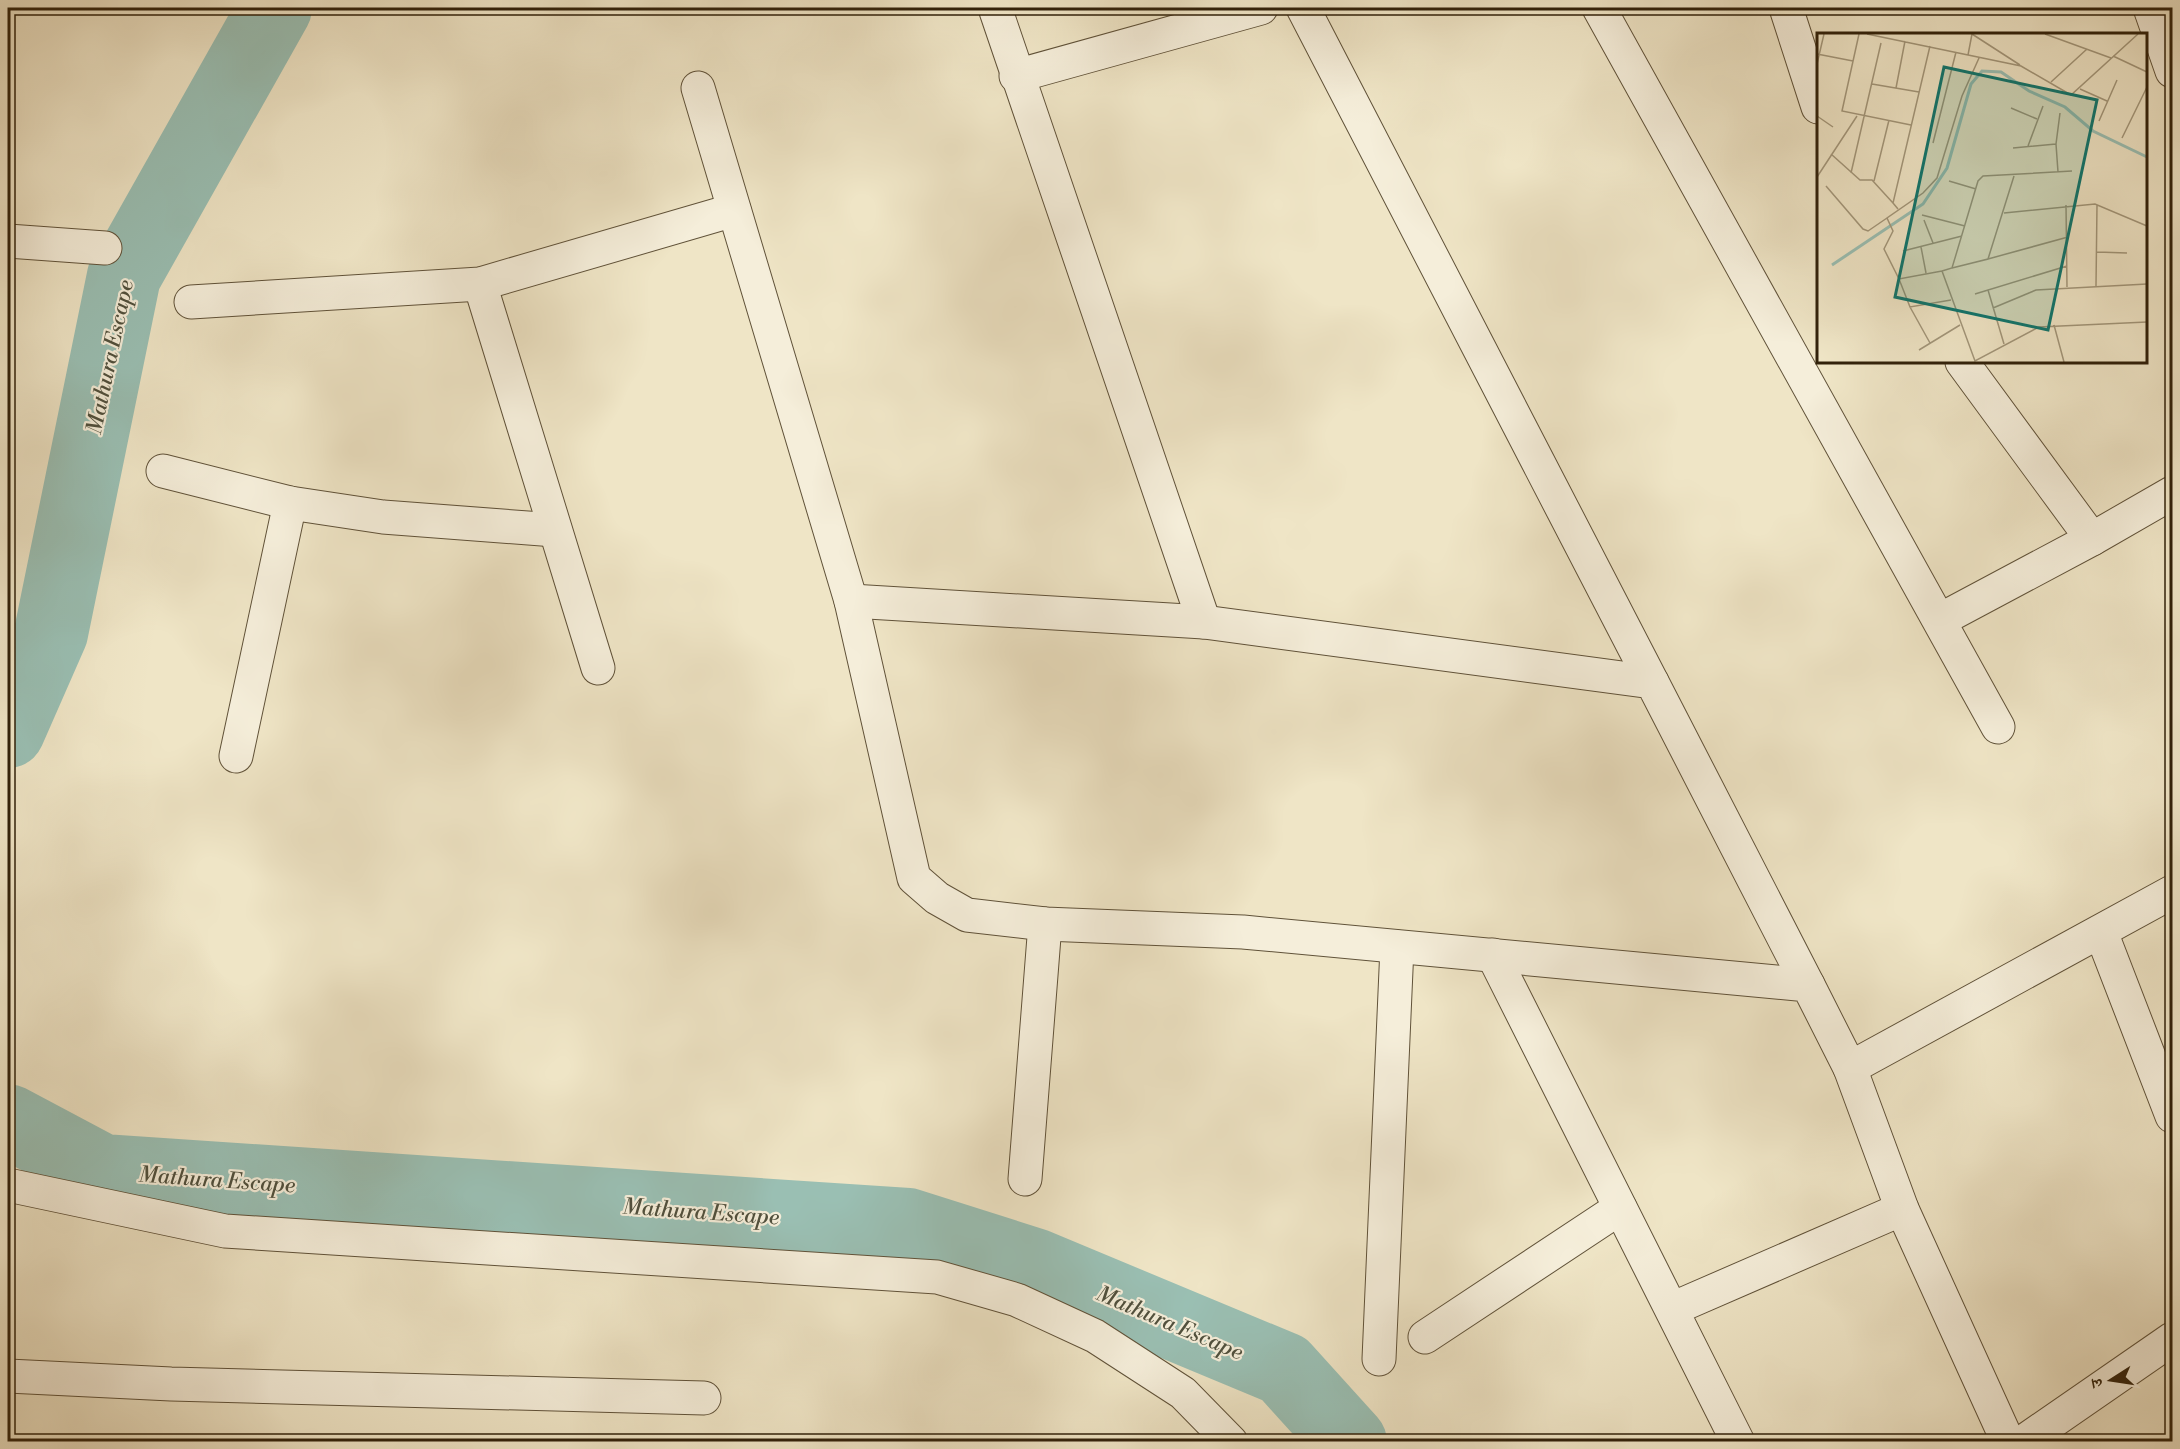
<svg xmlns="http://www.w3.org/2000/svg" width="2180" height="1449" font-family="'Libre Bodoni','Noto Serif Devanagari',serif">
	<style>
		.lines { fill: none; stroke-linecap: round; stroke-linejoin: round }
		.river { stroke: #9abfb3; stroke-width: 74 }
		.minor-casing { stroke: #605239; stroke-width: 35 }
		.minor { stroke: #f5eeda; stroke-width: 33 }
		.labels { text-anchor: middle; stroke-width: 4.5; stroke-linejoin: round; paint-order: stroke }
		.water-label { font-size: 22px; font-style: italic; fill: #50503d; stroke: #f5eeda }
		.inset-river { fill: none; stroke: #9abfb3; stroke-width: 3 }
		.inset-road { fill: none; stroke: #a3977b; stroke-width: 1.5 }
		.view { fill: #0f766e; fill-opacity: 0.15; stroke: #0f766e; stroke-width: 3 }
		.inset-edge { fill: none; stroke: #31210a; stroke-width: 3 }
	</style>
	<rect width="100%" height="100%" fill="#efe5c6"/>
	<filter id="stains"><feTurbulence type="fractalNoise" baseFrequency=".00333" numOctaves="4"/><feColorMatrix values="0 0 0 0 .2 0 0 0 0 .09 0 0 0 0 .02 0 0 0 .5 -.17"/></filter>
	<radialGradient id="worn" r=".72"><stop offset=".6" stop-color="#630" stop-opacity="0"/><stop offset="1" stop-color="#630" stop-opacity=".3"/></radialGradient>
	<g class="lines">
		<g class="river">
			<polyline points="8,731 51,633 124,276 275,8"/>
			<polyline points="8,1121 102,1171 908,1225 1034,1265 1284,1369 1350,1442"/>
		</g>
		<defs>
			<g id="minor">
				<polyline points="995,8 1204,622"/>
				<polyline points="1303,8 1652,682"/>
				<polyline points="1599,8 1998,727"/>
				<polyline points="1786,8 1818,107"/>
				<polyline points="2150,8 2172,71"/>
				<polyline points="1016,76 1261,8"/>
				<polyline points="698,88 851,601 914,878 937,898 967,915 1045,924 1243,932 1808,985 1850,1068 2172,892"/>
				<polyline points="8,241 105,248"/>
				<polyline points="480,284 598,668"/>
				<polyline points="191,302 480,284 734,210"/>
				<polyline points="1962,362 2092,539"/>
				<polyline points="163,471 290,503 383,517 555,530"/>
				<polyline points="851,601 1204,622 1652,682 1808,985"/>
				<polyline points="1940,620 2092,539 2172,493"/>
				<polyline points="236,756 290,503"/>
				<polyline points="2101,932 2172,1116"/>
				<polyline points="1493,955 1738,1442"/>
				<polyline points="1850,1068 1902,1209 2008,1442"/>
				<polyline points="1025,1179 1045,924"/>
				<polyline points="8,1185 225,1231 937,1277 1017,1300 1095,1336 1183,1393 1231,1442"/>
				<polyline points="1672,1309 1902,1209"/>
				<polyline points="1425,1337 1620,1208"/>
				<polyline points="1379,1359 1397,947"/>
				<polyline points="8,1376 171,1384 704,1398"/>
				<polyline points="2023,1442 2172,1339"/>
			</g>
		</defs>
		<use href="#minor" class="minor-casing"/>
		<use href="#minor" class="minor"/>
	</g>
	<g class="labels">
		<g class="water-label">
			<text transform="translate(109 357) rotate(-78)" y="8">Mathura Escape</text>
			<text transform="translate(217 1179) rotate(4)" y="8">Mathura Escape</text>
			<text transform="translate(701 1211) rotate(4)" y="8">Mathura Escape</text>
			<text transform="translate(1170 1322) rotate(23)" y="8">Mathura Escape</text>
		</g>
	</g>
	<g transform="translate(1817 33)">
		<rect width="330" height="330" fill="#efe5c6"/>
		<path class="inset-river" d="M15,232l91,-61 24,-36 24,-84 11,-13 19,1 28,19 36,16 28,24 54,26"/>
		<path class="inset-road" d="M42,1l-17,77 69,14M50,1l154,32 50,29 67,-61M155,1l48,31M228,1l66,24M0,21l36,7M151,22l4,-21M296,23l34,16M0,31l7,-30M234,49l36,-33M55,51l47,8M79,55l9,-47M263,56l27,12M194,75l26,11M0,83l16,11M282,88l18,-41M305,105l25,-51M116,110l23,-91M211,113l15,-40M196,115l43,-4M14,121l29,26h12l21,23M255,138l-89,5 -5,5 -26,87 -10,3 33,90 64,-34 108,-5M241,139l-2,-28 4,-31M34,140l30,-130M0,144l40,-61M57,148l15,-61M132,148l27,8M9,153l37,43 5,2 19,-13M249,172l1,82M81,176l-5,-6 37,-157M187,180l91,-9 52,22M105,182l43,11M107,187l9,23M104,214l5,26M86,218l59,-15M280,219l30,1M171,226l80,-22M135,235l36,-9 26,-83M125,238l-43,8 -15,-30 9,-18 -6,-13 36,-25 14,-15 25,-82 17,-38M82,246l11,28 41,-7M279,253l1,-81M171,257l16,54M158,261l92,-28M93,274l20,36M176,275l43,-18 111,-6M237,292l10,37M102,317l41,-25"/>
		<path class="view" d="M127,34l153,33 -49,230 -153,-33z"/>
		<rect width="330" height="330" class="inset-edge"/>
	</g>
	<rect width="2180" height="1449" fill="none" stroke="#efe5c6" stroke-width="30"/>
	<rect x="9" y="9" width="2162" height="1431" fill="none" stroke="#31210a" stroke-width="3"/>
	<rect x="15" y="15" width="2150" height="1419" fill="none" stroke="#31210a" stroke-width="1.5"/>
	<g transform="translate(2111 1380) rotate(258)" stroke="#f5eeda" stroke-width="4.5" paint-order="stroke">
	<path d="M0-4.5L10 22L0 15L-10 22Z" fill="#31210a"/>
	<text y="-9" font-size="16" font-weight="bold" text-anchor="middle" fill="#31210a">उ</text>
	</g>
	<rect width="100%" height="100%" filter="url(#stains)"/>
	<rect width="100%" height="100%" fill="url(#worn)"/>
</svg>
